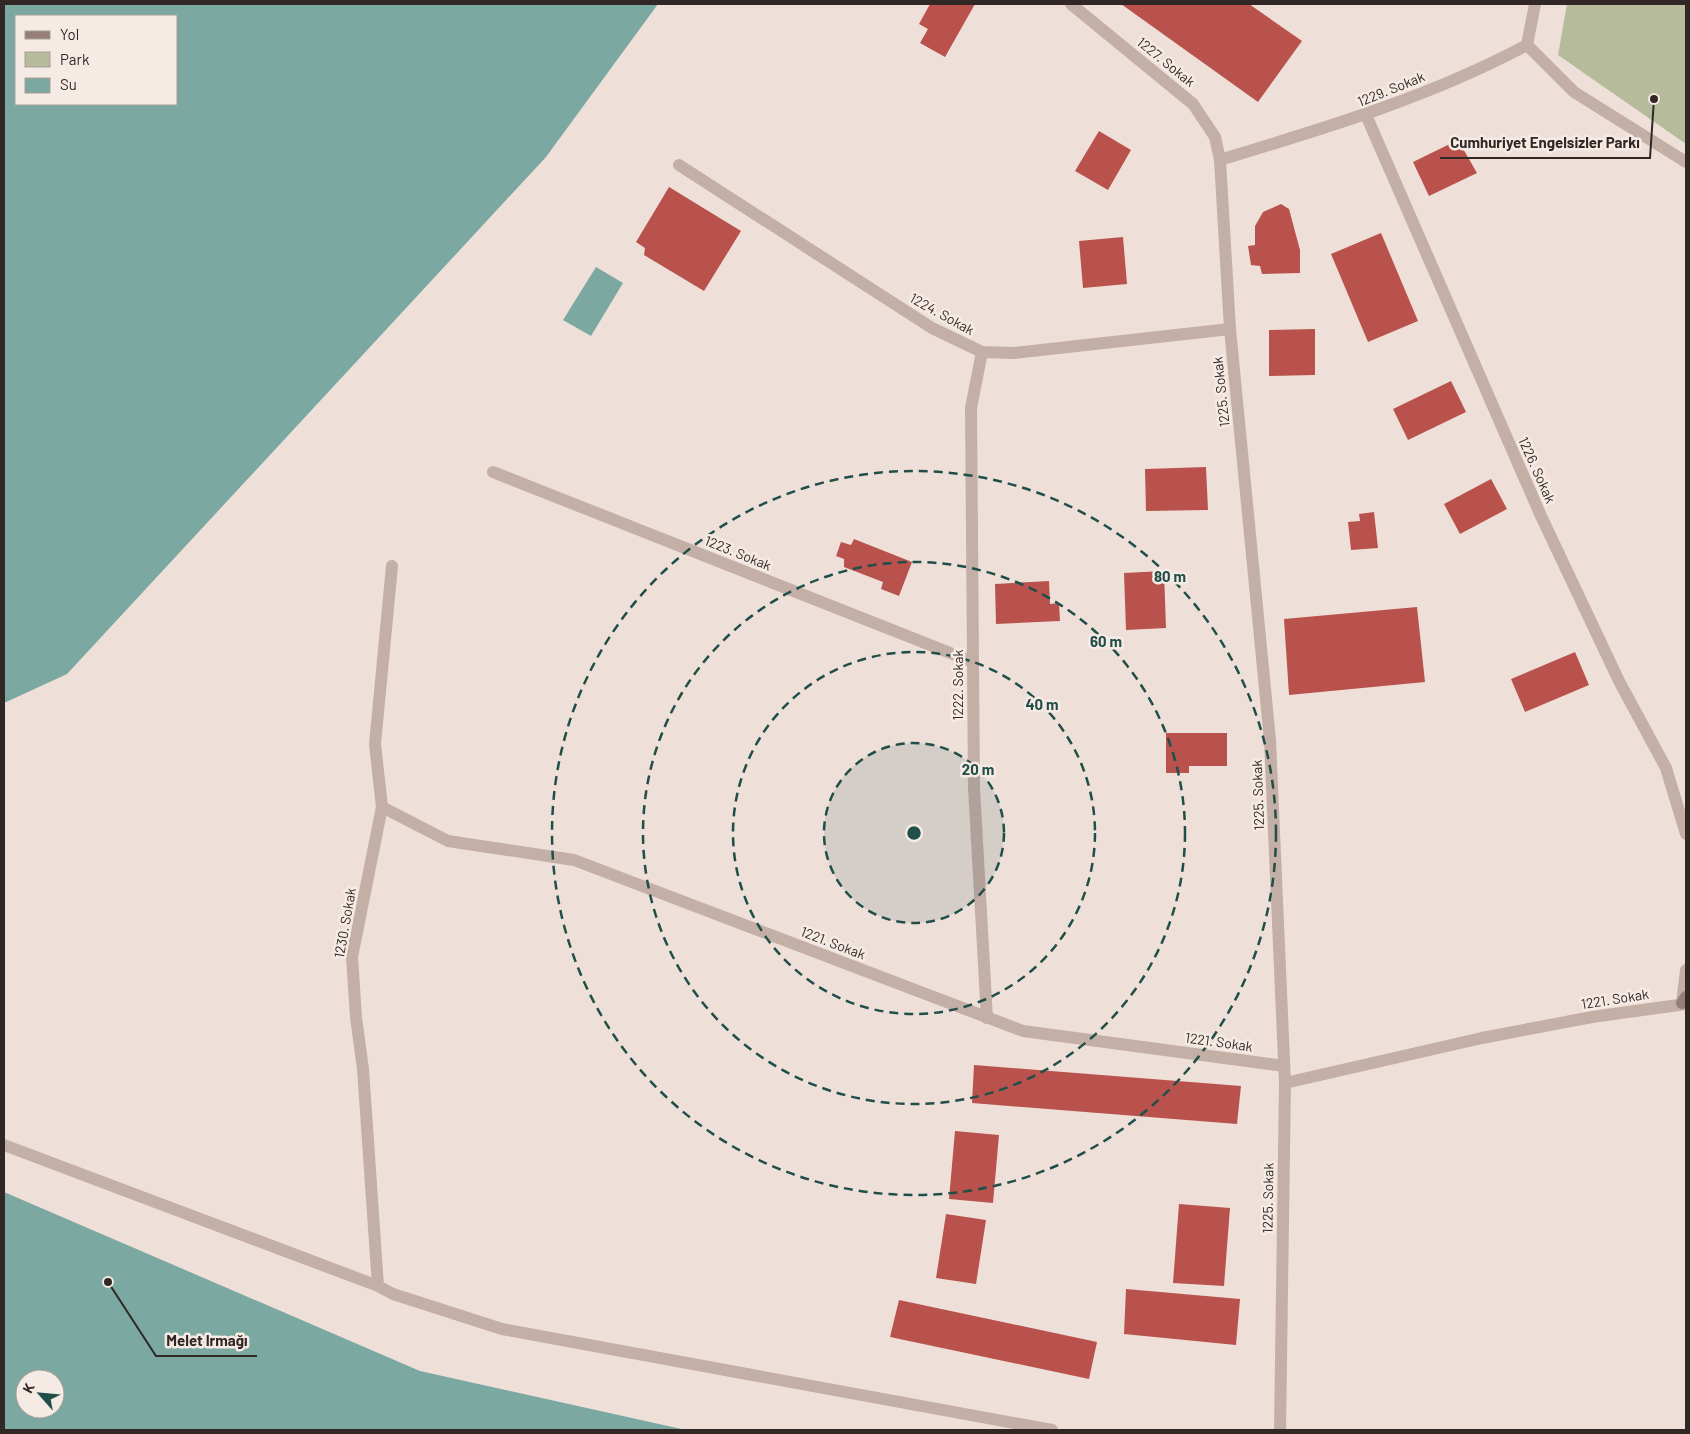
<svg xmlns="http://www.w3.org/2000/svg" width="1690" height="1434" font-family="Barlow,sans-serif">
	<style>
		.green { fill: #b6bb9b }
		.water { fill: #7ba8a1; fill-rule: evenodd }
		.building { fill: #b9524c }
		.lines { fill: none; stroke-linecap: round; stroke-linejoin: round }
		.street { stroke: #c4afa6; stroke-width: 12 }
		.secondary { stroke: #977e78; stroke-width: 12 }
		.ring { fill: none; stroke: #204e49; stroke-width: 2.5; stroke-dasharray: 9 6 }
		.labels { text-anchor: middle; stroke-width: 5; stroke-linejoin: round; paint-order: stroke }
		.street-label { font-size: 14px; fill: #312826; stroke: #f6ebe4 }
		.centre { fill: #204e49; stroke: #f6ebe4; stroke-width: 2.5 }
		.ring-label { font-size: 15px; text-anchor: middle; font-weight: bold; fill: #204e49; stroke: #f6ebe4; stroke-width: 5; stroke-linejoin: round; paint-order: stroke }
		.leader { fill: none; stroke: #312826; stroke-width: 2 }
		.callout-dot { fill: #312826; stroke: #f6ebe4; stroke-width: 2 }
		.callout-label { font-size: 15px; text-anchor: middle; font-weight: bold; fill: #312826; stroke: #f6ebe4; stroke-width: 5; stroke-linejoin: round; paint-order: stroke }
	</style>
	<rect width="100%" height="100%" fill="#eee0d9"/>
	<polygon class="green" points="1567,4 1686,4 1686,144 1558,55"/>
	<g class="water">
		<path d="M4,4h654l-112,153 -479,517 -63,29zM16,16h160v88h-160z"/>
		<polygon points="596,267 623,283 591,336 563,320"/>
		<path d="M4,1192l416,179 266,59h-682zM25,1379h30v30h-30z"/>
	</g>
	<g class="building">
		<polygon points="930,4 975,4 945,57 920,43 928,29 919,24"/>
		<polygon points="1121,4 1249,4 1302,41 1258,102"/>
		<polygon points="1099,131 1131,150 1108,190 1075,171"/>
		<polygon points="1458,140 1477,173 1429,196 1413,162"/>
		<polygon points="669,187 741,231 704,291 644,255 645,248 636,242"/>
		<polygon points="1281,204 1289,209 1300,250 1300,273 1262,274 1260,266 1251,265 1248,246 1255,245 1255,226 1263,212"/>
		<polygon points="1381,233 1418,321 1368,342 1331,254"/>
		<polygon points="1123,237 1127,284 1083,288 1079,241"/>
		<polygon points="1315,329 1315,375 1269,376 1269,330"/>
		<polygon points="1451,381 1466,412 1408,440 1393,409"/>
		<polygon points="1206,467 1208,510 1146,511 1145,469"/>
		<polygon points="1491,479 1507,509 1460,534 1444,504"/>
		<polygon points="1374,512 1378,548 1351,550 1348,522 1360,521 1359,514"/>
		<polygon points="854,539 912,562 899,596 881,589 883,582 844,567 844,559 836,556 841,542 851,545"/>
		<polygon points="1164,571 1166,628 1126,630 1124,573"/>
		<polygon points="1049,581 1050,604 1059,603 1060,621 996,624 995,584"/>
		<polygon points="1417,607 1425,682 1289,695 1284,619"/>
		<polygon points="1575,652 1589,685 1525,712 1511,679"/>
		<polygon points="1166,733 1227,733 1227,766 1189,766 1189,773 1166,773"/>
		<polygon points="974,1065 1241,1086 1237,1124 972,1103"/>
		<polygon points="955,1131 999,1135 993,1203 949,1199"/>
		<polygon points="1179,1204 1230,1208 1224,1286 1173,1283"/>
		<polygon points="946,1214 986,1220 976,1284 936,1278"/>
		<polygon points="1126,1289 1240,1299 1236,1345 1124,1334"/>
		<polygon points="899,1300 1097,1342 1089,1379 890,1337"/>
	</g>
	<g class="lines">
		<g class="street">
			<polyline points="1071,4 1193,104 1215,137 1220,160 1230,329 1270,740 1285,1083 1280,1430"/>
			<polyline points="1527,45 1574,92 1686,162"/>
			<polyline points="1366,115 1541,516 1619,681 1666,768 1686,834"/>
			<path d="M1220,160c105,-32 210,-63 307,-115l8,-41"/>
			<polyline points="679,165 932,328 982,352 1014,353 1230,329"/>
			<polyline points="982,352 971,408 974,788 987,1018"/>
			<polyline points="493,472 973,662"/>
			<polyline points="382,807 448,841 574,860 1023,1031 1284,1066"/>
			<polyline points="1682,1003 1686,970"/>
			<polyline points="1285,1083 1482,1038 1592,1017 1686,1004"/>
			<polyline points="4,1145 378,1286 393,1294 502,1329 1052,1430"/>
			<polyline points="378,1286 363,1069 356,1017 352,957 382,807 375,744 392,566"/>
		</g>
		<polyline class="secondary" points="1682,1003 1686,997"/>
	</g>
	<circle cx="914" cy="833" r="90" fill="#204e49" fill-opacity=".12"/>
	<g class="ring">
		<circle cx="914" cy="833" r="90"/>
		<circle cx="914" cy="833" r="181"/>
		<circle cx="914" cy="833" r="271"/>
		<circle cx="914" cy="833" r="362"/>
	</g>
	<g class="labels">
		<g class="street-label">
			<text transform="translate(1166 62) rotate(39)" y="5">1227. Sokak</text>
			<text transform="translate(1391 89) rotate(-22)" y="5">1229. Sokak</text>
			<text transform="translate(942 314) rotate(29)" y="5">1224. Sokak</text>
			<text transform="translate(1221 392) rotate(-96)" y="5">1225. Sokak</text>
			<text transform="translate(1537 470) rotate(66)" y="5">1226. Sokak</text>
			<text transform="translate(738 553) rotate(22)" y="5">1223. Sokak</text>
			<text transform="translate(958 685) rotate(-90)" y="5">1222. Sokak</text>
			<text transform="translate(1258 795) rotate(-92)" y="5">1225. Sokak</text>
			<text transform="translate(345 923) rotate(-80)" y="5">1230. Sokak</text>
			<text transform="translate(833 943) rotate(21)" y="5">1221. Sokak</text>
			<text transform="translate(1615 999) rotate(-9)" y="5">1221. Sokak</text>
			<text transform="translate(1219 1042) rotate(8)" y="5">1221. Sokak</text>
			<text transform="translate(1268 1198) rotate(-89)" y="5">1225. Sokak</text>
		</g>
	</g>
	<circle cx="914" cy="833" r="8" class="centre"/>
	<g class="ring-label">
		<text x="1170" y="582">80 m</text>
		<text x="1106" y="647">60 m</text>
		<text x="1042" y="710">40 m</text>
		<text x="978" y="775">20 m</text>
	</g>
	<path class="leader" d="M1654 99L1650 158H1440M108 1282L156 1356H257"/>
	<g class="callout-dot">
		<circle cx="1654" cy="99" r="5"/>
		<circle cx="108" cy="1282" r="5"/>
	</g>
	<g class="callout-label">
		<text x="1545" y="148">Cumhuriyet Engelsizler Parkı</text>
		<text x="207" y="1346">Melet Irmağı</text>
	</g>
	<rect width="1690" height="1434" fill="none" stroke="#312826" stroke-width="10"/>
	<rect x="15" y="15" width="162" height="90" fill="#f6ebe4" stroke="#a79d98"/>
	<rect x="25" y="31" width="25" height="8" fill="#977e78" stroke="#a79d98"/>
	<text x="60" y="40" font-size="15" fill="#312826">Yol</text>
	<rect x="25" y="52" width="25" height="15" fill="#b6bb9b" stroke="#a79d98"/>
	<text x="60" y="65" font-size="15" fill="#312826">Park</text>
	<rect x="25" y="78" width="25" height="15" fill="#7ba8a1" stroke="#a79d98"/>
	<text x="60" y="90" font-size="15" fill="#312826">Su</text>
	<g transform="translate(40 1394) rotate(297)"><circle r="24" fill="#f6ebe4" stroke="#a79d98"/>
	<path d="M0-4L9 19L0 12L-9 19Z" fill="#204e49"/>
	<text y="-8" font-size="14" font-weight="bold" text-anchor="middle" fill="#312826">K</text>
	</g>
</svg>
